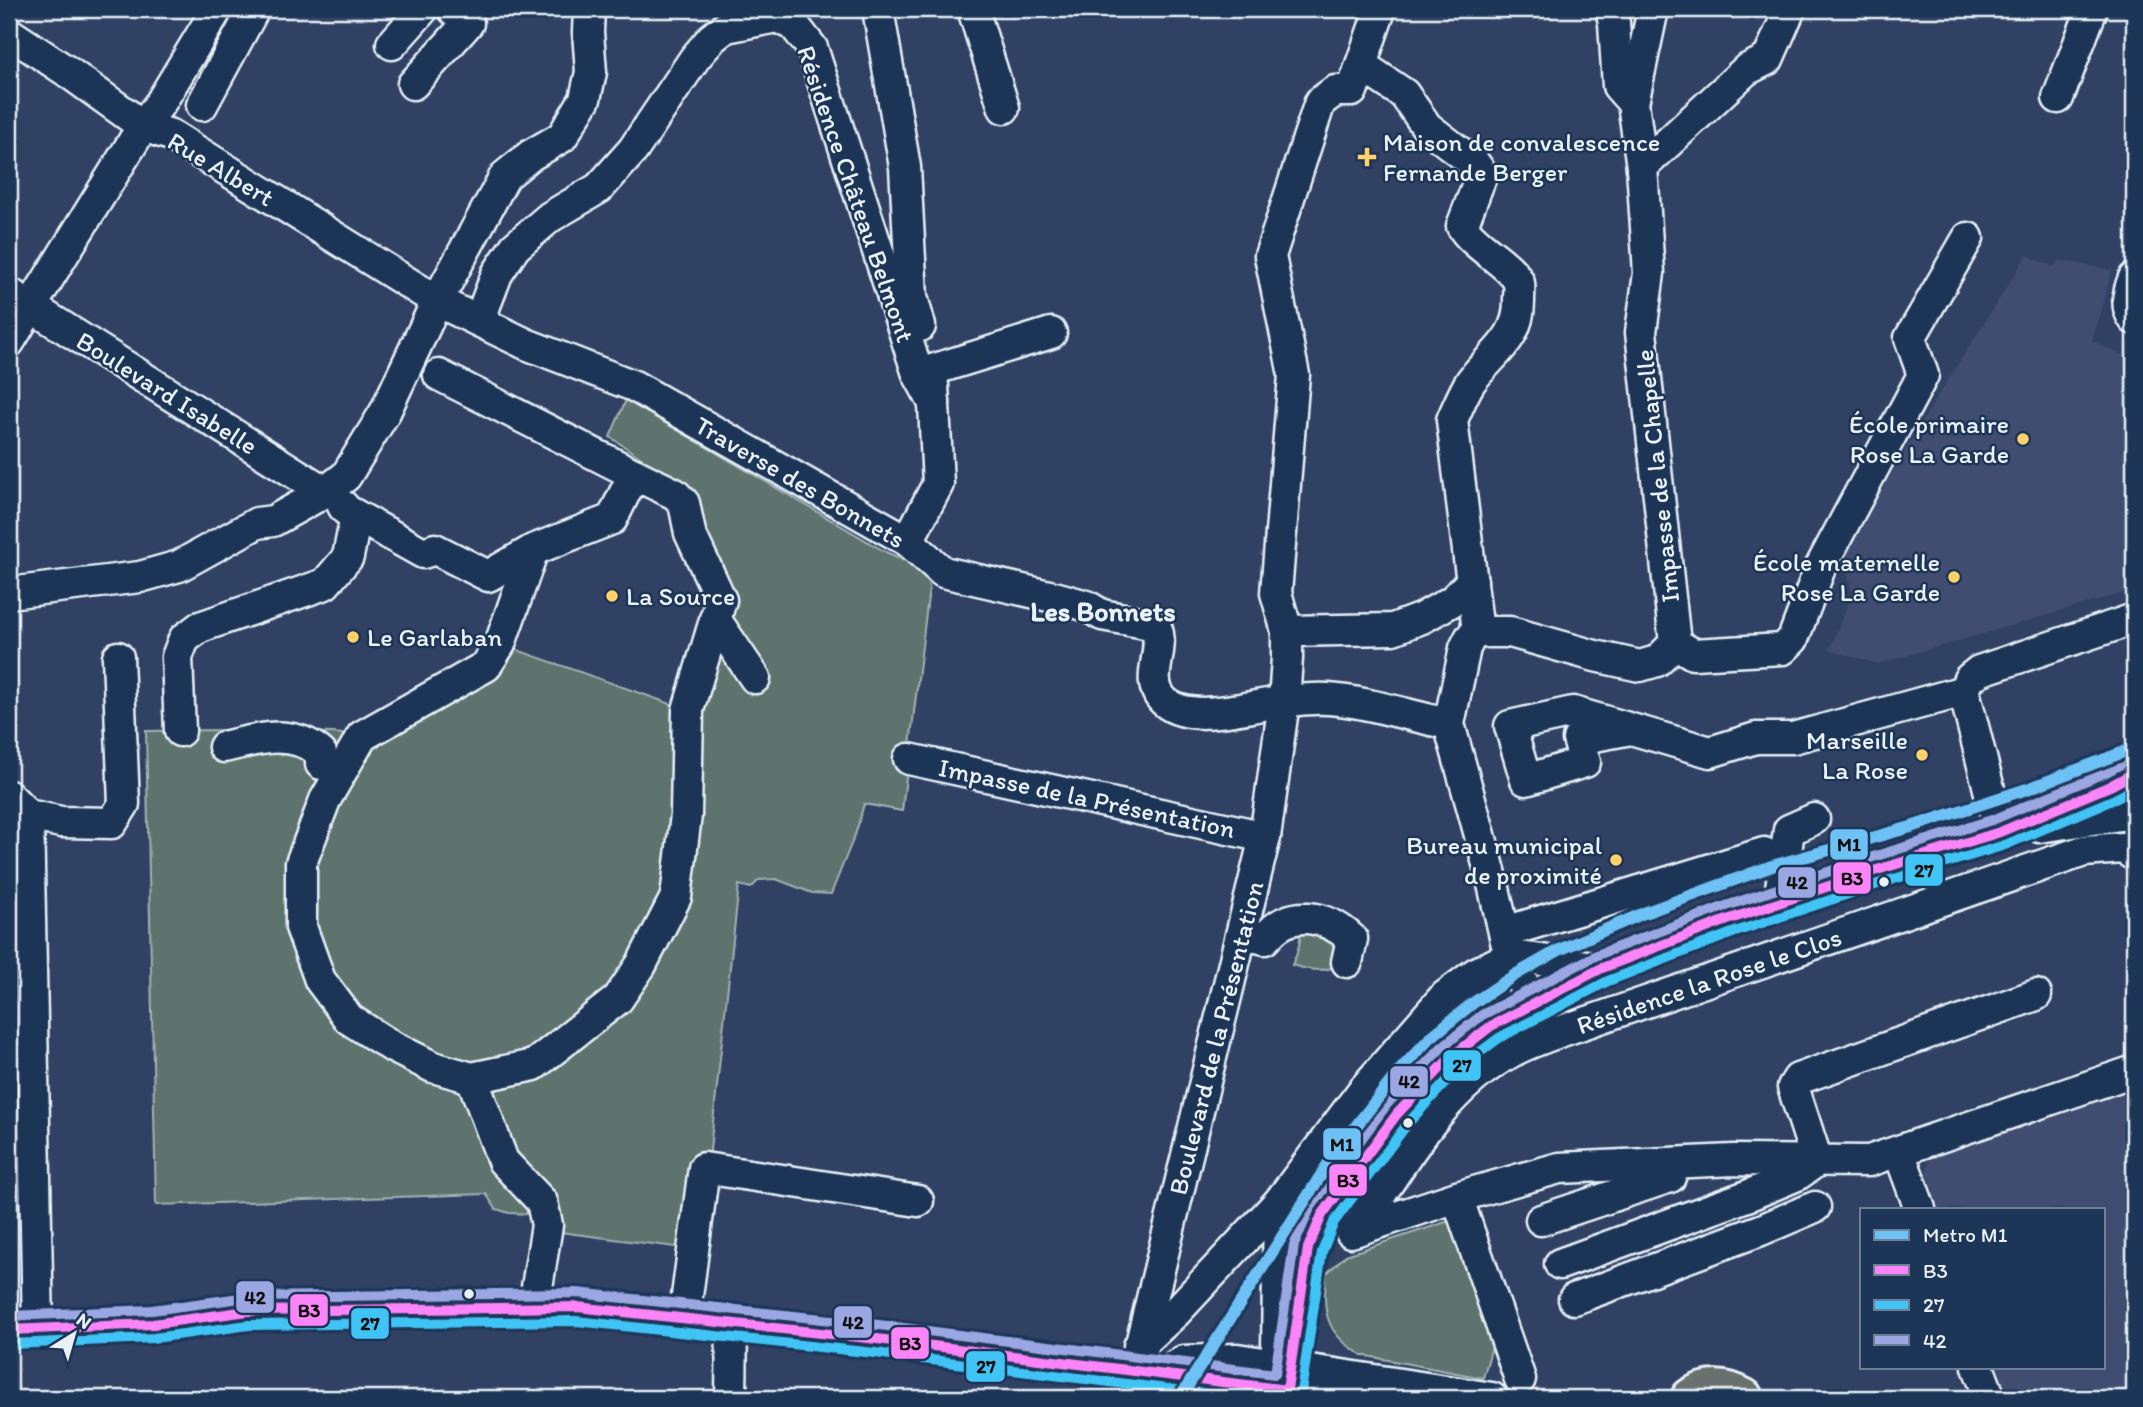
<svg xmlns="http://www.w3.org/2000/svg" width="2143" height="1407" font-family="Itim,sans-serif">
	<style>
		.built { fill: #414d70 }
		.green { fill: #5e736e; stroke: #a3b2b3; stroke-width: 2 }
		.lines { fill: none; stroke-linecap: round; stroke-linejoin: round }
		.minor-casing { stroke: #e8f1f8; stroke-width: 35 }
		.major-casing { stroke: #e8f1f8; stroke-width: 44 }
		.minor { stroke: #1d3557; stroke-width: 30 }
		.major { stroke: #6b706d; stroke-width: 38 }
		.bus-1-casing { stroke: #1d3557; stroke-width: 16 }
		.bus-2-casing { stroke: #1d3557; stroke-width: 16 }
		.bus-3-casing { stroke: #1d3557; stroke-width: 16 }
		.bus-1 { stroke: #fb84f8; stroke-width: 10 }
		.bus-2 { stroke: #40c4f6; stroke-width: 10 }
		.bus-3 { stroke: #9ba7e3; stroke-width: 10 }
		.metro-1-casing { stroke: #1d3557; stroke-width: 18 }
		.metro-1 { stroke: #6dc1f5; stroke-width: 12 }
		.poi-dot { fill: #ffd166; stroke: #1d3557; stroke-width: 2.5 }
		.bus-dot { fill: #e8f1f8; stroke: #1d3557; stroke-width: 2.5 }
		.labels { text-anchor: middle; stroke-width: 5; stroke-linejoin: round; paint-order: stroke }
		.poi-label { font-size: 26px; fill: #e8f1f8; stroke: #1d3557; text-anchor: end }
		.street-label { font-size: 26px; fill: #e8f1f8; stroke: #1d3557 }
		.neighbourhood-label { font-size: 28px; font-weight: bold; fill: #e8f1f8; stroke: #1d3557 }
		.line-badge { stroke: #1d3557; stroke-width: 2.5 }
		.pale-badge-label { font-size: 19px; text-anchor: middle; font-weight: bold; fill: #111 }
	</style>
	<rect width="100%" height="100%" fill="#304164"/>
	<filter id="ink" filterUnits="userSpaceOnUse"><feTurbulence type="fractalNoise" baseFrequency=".0143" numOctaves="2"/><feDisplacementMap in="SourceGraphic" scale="14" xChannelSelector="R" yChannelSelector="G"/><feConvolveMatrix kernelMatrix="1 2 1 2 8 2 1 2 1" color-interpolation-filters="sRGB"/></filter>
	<g filter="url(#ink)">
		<g class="built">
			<polygon points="2027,255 2054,267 2059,260 2112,270 2092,341 2134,360 2134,569 2124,593 1878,664 1829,650 1852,594 1845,561 1855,537 1929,410"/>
			<polygon points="2134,1084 2134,1398 2003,1398 1992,1367 2103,1367 2103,1209 1936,1209 1925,1176 1931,1155"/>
		</g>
		<g class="green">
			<polygon points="626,400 886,552 931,572 902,811 864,804 856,832 831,894 812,893 776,879 759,880 751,888 739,885 709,1159 690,1249 560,1232 530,1214 509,1213 496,1209 486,1194 156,1205 146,731 223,730 333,733 362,736 500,644 688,710 728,576 699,522 697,495 610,437"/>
			<path d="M1300,924l48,16 -6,25c-19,7 -31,6 -50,0 7,-14 10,-26 8,-41z"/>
			<path d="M1452,1220l43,116 -12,42 -121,-23c-37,-21 -39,-42 -36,-81l20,-19z"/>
		</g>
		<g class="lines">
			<defs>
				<g id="minor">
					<polyline points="878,9 905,167 912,297 920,326"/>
					<polyline points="973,9 1004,108"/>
					<path d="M9,33l59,39 75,54 28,9 266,166 89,43 108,42 274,155 35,31 115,26 29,8 15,9 43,8 11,4c10,24 -12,51 6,72 24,27 87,7 118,3 16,-2 33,-4 49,-3 40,3 80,17 120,25"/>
					<polyline points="392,44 423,9"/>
					<path d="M1361,65l43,29 23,33 48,37 7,10 -20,52c11,20 51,39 57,57 1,5 0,12 0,17 1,39 -27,53 -48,81 -8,12 -13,26 -19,39l26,212"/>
					<polyline points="413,84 468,23 453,9"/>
					<polyline points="2058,98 2092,9"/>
					<polyline points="1633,103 1653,9"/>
					<polyline points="202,105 254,9"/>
					<polyline points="1642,167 1746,70 1768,59 1790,9"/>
					<path d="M2134,278c-6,14 -9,29 0,41"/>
					<polyline points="9,293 325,492"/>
					<polyline points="479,321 497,274 515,247 550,217 599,188 633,150 695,58 712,38 726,27 777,17 794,25 812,48 918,374 934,403"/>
					<polyline points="9,342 143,126 161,102 217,9"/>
					<polyline points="932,370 1051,333"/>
					<polyline points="439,375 634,474"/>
					<polygon points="634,474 675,494 684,503 690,533 721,600 688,710 686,815 676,897 641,965 618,999 534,1065 472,1078 433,1067 393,1047 349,1019 320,980 301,927 301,863 325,800 362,736 486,666 500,644 533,550 612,519"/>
					<polyline points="343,506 346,510 423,553 435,549 488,576 533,550"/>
					<polyline points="908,541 938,484 933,385"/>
					<polyline points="9,593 140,577 179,566 257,523 273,521 325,492 346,476 385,412 437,301 505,176 531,155 562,137 585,99 591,72 588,32 589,9"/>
					<polyline points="715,619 755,678"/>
					<polyline points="1287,631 1393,629 1422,618 1452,601 1472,581"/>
					<polyline points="1675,643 1693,654 1783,649 1793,639 1820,568 1923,375 1910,338 1968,238"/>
					<polyline points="1631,729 1578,739 1585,762 1526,780 1510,726 1573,712 1710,752 1756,738 1793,738 1964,691"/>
					<polyline points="180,731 177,657 184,639 200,627 325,584 348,557 356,516"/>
					<path d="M224,747c33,-8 68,-19 97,6v11"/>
					<polyline points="909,759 1265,837"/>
					<polyline points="9,796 28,815 61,822 112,823 124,804 118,657"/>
					<polyline points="28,815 38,1330"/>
					<polyline points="2039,827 2134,813"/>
					<polyline points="2000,832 1964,691 1969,679 1979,671 2134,619"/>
					<polyline points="1779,903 1789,830 1814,819"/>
					<polyline points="1505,932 1764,853"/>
					<path d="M1242,933l23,6c24,-32 61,-24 87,0l-5,23"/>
					<polyline points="1531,1004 1506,941 1490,871 1449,724 1465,648 1470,638 1478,632 1510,632 1595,656 1640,666 1657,661 1675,643 1641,332 1649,273 1642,167 1633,103 1618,86 1614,23 1611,9"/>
					<polyline points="472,1078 503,1161 542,1202 547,1225 534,1306"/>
					<polyline points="1899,1152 1920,1209"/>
					<polyline points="1457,1197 1520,1379"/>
					<polyline points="1541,1220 1670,1177 1675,1163"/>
					<path d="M1357,1230c44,-64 83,-139 154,-178 14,-8 30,-13 45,-19l528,-182 39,-3 11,7"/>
					<polyline points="1351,1232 1457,1197 1559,1168 1734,1160 1869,1161 2134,1071"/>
					<polyline points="1560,1264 1747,1196 1797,1175 1817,1161 1793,1087 1798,1079 2036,995"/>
					<polyline points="1574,1299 1761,1230 1815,1207"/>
					<polyline points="684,1319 704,1168 918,1201"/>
					<polyline points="9,1330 153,1324 248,1311 577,1307 877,1339 1106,1369 1255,1385 1338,1398"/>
					<polyline points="1139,1346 1176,1312 1279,1202"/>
					<polyline points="1277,1350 1279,1202 1364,1089 1444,997 1476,973 1511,956 1602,968"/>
					<polyline points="1175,1366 1183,1361 1237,1359 1492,1398"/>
					<polyline points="1978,1367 1990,1398"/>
					<polyline points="1134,1372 1265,837 1284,702 1287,658 1287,631 1276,593 1294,375 1270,256 1320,102 1335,91 1352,91 1380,10"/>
					<polyline points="1287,1390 1308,1248 1322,1215 1397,1114 1451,1057 1491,1026 1602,968 1730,919 1877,870 2000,832 2110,786 2134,773"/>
					<polyline points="731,1398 732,1323"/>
				</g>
				<path id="major" d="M1691,1398c17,-11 35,-10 52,0"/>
			</defs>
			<use href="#minor" class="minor-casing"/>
			<use href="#major" class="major-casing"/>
			<use href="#minor" class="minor"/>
			<use href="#major" class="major"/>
			<defs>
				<polyline id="bus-1" points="9,1330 153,1324 248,1311 577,1307 877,1339 1287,1390 1308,1248 1322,1215 1397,1114 1451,1057 1491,1026 1602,968 1730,919 1877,870 2000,832 2110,786 2134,773"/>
				<g id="bus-2">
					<polyline points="10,1344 154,1338 249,1325 576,1321 875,1353 1240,1398"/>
					<polyline points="1298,1398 1301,1392 1322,1252 1334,1222 1408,1123 1460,1067 1499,1038 1608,981 1735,932 1881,883 2005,845 2115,799 2134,789"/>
				</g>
				<polyline id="bus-3" points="9,1316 152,1310 248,1297 577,1293 879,1325 1275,1374 1294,1245 1310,1208 1387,1104 1442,1047 1482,1015 1597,955 1726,906 1873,857 1995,819 2104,773 2127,761"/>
			</defs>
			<use href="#bus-1" class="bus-1-casing"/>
			<use href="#bus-2" class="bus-2-casing"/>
			<use href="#bus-3" class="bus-3-casing"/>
			<use href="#bus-1" class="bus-1"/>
			<use href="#bus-2" class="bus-2"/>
			<use href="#bus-3" class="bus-3"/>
			<defs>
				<polyline id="metro-1" points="1180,1398 1335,1153 1399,1071 1431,1037 1473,1003 1515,975 1559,950 1644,913 1772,866 1911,827 2030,788 2134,748"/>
			</defs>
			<use href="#metro-1" class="metro-1-casing"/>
			<use href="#metro-1" class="metro-1"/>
		</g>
	</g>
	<g class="poi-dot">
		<path d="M1363.5 146.5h7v7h7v7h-7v7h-7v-7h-7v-7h7z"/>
		<circle cx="2023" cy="439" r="7"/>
		<circle cx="1954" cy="577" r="7"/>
		<circle cx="612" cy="596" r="7"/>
		<circle cx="353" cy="637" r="7"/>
		<circle cx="1922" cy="755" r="7"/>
		<circle cx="1616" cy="860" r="7"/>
	</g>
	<g class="bus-dot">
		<circle cx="1884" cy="882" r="6"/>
		<circle cx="1408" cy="1123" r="6"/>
		<circle cx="469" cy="1294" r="6"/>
	</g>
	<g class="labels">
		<g class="poi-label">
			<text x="1383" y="151" text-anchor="start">Maison de convalescence<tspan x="1383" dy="30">Fernande Berger</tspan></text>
			<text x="2009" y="433">École primaire<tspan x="2009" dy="30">Rose La Garde</tspan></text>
			<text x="1940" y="571">École maternelle<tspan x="1940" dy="30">Rose La Garde</tspan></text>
			<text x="626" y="605" text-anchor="start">La Source</text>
			<text x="367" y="646" text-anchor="start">Le Garlaban</text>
			<text x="1908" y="749">Marseille<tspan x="1908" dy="30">La Rose</tspan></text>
			<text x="1602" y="854">Bureau municipal<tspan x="1602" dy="30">de proximité</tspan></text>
		</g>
		<g class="street-label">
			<text transform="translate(221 169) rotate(31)" y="9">Rue Albert</text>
			<text transform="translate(856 194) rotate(71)" y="9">Résidence Château Belmont</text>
			<text transform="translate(167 393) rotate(32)" y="9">Boulevard Isabelle</text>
			<text transform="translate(1657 476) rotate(-96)" y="9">Impasse de la Chapelle</text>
			<text transform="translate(800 482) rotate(30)" y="9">Traverse des Bonnets</text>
			<text transform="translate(1087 798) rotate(12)" y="9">Impasse de la Présentation</text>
			<text transform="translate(1709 981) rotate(-19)" y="9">Résidence la Rose le Clos</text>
			<text transform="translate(1216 1038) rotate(-76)" y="9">Boulevard de la Présentation</text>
		</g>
		<g class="neighbourhood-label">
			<text x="1103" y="621">Les Bonnets</text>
		</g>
	</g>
	<g class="line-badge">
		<rect x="1829" y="828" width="40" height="33" rx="7" fill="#6dc1f5"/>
		<rect x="1904" y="853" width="40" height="34" rx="7" fill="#40c4f6"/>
		<rect x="1832" y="861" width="40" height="34" rx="7" fill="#fb84f8"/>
		<rect x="1777" y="866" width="40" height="33" rx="7" fill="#9ba7e3"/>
		<rect x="1442" y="1049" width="40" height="33" rx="7" fill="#40c4f6"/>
		<rect x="1389" y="1065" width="40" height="33" rx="7" fill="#9ba7e3"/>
		<rect x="1322" y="1127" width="40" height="34" rx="7" fill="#6dc1f5"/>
		<rect x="1328" y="1163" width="40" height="34" rx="7" fill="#fb84f8"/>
		<rect x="235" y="1280" width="40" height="34" rx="7" fill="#9ba7e3"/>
		<rect x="289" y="1293" width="40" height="34" rx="7" fill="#fb84f8"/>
		<rect x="833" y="1305" width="40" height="34" rx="7" fill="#9ba7e3"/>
		<rect x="350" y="1307" width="40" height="33" rx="7" fill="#40c4f6"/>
		<rect x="890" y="1326" width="40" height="34" rx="7" fill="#fb84f8"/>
		<rect x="965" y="1350" width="41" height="33" rx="7" fill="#40c4f6"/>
	</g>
	<g class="pale-badge-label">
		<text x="1849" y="851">M1</text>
		<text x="1924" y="877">27</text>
		<text x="1852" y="885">B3</text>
		<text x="1797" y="889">42</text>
		<text x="1462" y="1072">27</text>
		<text x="1409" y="1088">42</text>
		<text x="1342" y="1151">M1</text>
		<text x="1348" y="1187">B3</text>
		<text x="255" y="1304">42</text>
		<text x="309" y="1317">B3</text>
		<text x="853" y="1329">42</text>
		<text x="370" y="1330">27</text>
		<text x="910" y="1350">B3</text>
		<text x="986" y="1373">27</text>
	</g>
	<rect width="2143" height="1407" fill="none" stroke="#1d3557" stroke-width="35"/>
	<rect x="18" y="18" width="2108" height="1372" fill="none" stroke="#e8f1f8" stroke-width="2.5" filter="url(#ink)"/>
	<rect x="1860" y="1208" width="245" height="161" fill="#1d3557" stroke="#6e8097" stroke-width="2"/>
	<rect x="1874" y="1230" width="35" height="10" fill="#6dc1f5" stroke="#6e8097" stroke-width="2"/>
	<text x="1923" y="1242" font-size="21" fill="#e8f1f8">Metro M1</text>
	<rect x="1874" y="1265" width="35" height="10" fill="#fb84f8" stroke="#6e8097" stroke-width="2"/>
	<text x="1923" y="1278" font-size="21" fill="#e8f1f8">B3</text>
	<rect x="1874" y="1300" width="35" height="10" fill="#40c4f6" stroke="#6e8097" stroke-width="2"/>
	<text x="1923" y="1312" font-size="21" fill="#e8f1f8">27</text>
	<rect x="1874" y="1335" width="35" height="10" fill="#9ba7e3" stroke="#6e8097" stroke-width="2"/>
	<text x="1923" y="1348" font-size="21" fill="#e8f1f8">42</text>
	<g transform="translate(74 1334) rotate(37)" stroke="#1d3557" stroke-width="5" paint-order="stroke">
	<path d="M0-5L12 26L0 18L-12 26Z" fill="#e8f1f8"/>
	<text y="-10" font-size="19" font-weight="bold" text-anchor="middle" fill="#e8f1f8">N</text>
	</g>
</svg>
